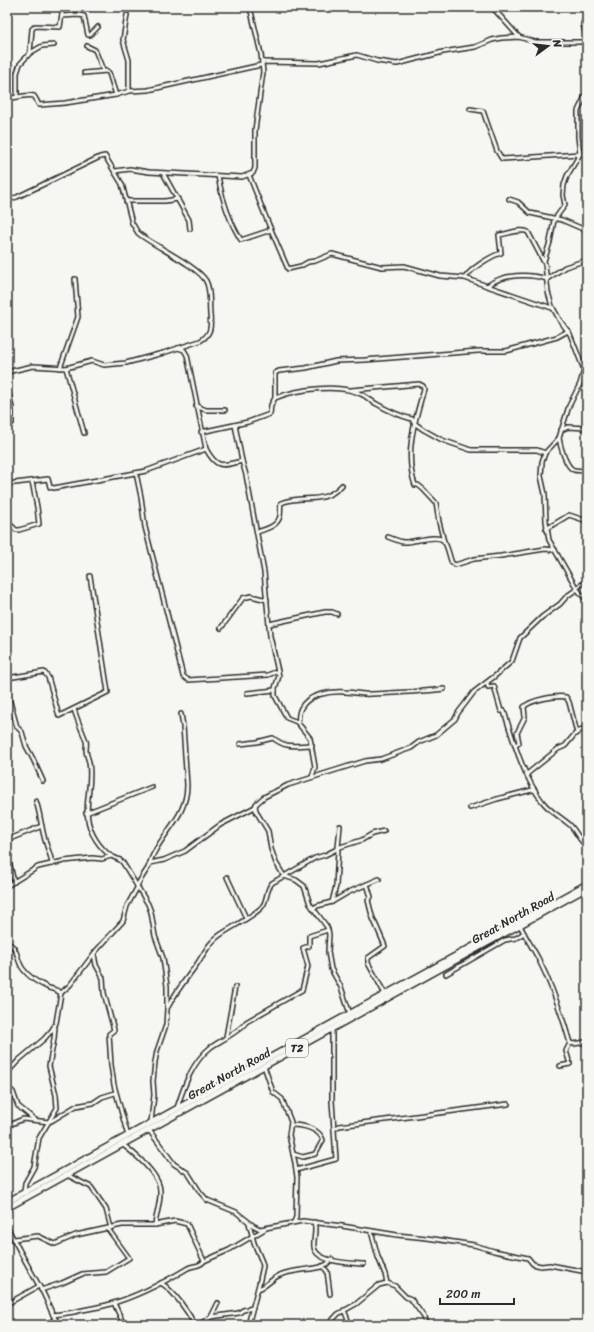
<svg xmlns="http://www.w3.org/2000/svg" width="594" height="1332" font-family="Sriracha,sans-serif">
	<style>
		.lines { fill: none; stroke-linecap: round; stroke-linejoin: round }
		.minor-casing { stroke: #2b2b2b; stroke-width: 6 }
		.trunk-casing { stroke: #2b2b2b; stroke-width: 8 }
		.minor { stroke: #f6f6f2; stroke-width: 3 }
		.trunk { stroke: #f6f6f2; stroke-width: 5 }
		.labels { text-anchor: middle; stroke-width: 4; stroke-linejoin: round; paint-order: stroke }
		.shield { fill: #f6f6f2; stroke: #686867; stroke-width: 1 }
		.shield-label { font-size: 11px; font-weight: bold; fill: #2b2b2b }
		.street-label { font-size: 12px; fill: #2b2b2b; stroke: #f6f6f2 }
	</style>
	<rect width="100%" height="100%" fill="#f6f6f2"/>
	<filter id="ink" filterUnits="userSpaceOnUse"><feTurbulence type="fractalNoise" baseFrequency=".025" numOctaves="2"/><feDisplacementMap in="SourceGraphic" scale="8" xChannelSelector="R" yChannelSelector="G"/><feConvolveMatrix kernelMatrix="1 2 1 2 8 2 1 2 1" color-interpolation-filters="sRGB"/></filter>
	<g filter="url(#ink)">
		<g class="lines">
			<defs>
				<g id="minor">
					<polyline points="492,7 519,37"/>
					<polyline points="586,7 587,13"/>
					<polyline points="587,13 583,24 587,40 587,52"/>
					<polyline points="127,15 123,40 129,60 129,91"/>
					<polyline points="62,16 78,15 84,16 88,35 90,35 98,27"/>
					<polyline points="87,46 95,50 103,70"/>
					<polyline points="30,53 42,46 54,45"/>
					<polyline points="84,73 107,71 109,73 116,95"/>
					<polyline points="17,97 17,73 20,64 30,53 32,29 35,26 60,27 63,7"/>
					<path d="M7,99c5,-1 22,-5 27,-3 2,2 3,6 5,9l26,-2 51,-8 13,-4 19,-1 113,-25 2,-3 56,1 38,-8 20,6 20,3 46,-12 32,-5 17,-7 9,-2 18,-1 16,5h52"/>
					<polyline points="470,109 483,111 497,151 502,159 580,154"/>
					<polyline points="115,171 130,169 149,172 242,177 253,173 255,168 255,130 263,72 261,54 250,7"/>
					<polyline points="163,173 189,220 190,229"/>
					<path d="M249,175l20,50 19,44 13,-3 7,-4 7,-1 17,-7 50,13 22,-1 36,10 25,2 22,8c16,-12 41,-13 60,-7l18,-12 22,-7"/>
					<path d="M218,176c4,22 11,45 23,64l30,-10"/>
					<polyline points="509,199 518,202 530,213 562,220 583,229 587,234"/>
					<path d="M7,200l10,-3 83,-40 5,-1 17,28 10,39 6,10c14,12 60,33 68,48 5,9 3,23 4,33 1,12 2,20 -10,27l-37,12 -37,10 -22,2 -12,-4 -26,7 -33,-2 -26,6"/>
					<polyline points="126,201 165,201 178,199"/>
					<polyline points="544,261 550,242 554,220 565,205 563,195 564,185 567,176 580,154 578,137 578,111 587,92"/>
					<path d="M465,278c5,-9 26,-22 36,-25l-2,-18c8,-1 24,-7 29,-3l17,32 3,28 4,14 7,13 11,15 14,36 -4,14 -11,22 -10,32 -14,15 -3,9 -1,14 4,18 1,27 3,19 28,49 10,12"/>
					<polyline points="487,286 552,308"/>
					<path d="M178,348l6,2 3,5 19,94c11,20 16,17 36,12"/>
					<polyline points="60,368 78,317 75,279"/>
					<polyline points="66,368 84,433"/>
					<polyline points="7,385 12,408 12,423"/>
					<path d="M351,390l68,-6 4,2 1,3c-9,31 -20,64 -9,96h3l5,4 13,14 3,19 5,20"/>
					<path d="M275,398c22,-9 66,-15 88,-3 4,2 8,6 12,8 12,7 25,13 37,16l2,4 10,7 18,10 29,10h66l8,3"/>
					<polyline points="196,406 206,410 225,410"/>
					<polyline points="235,425 242,461 246,475 264,572 270,636 279,676 275,688 275,696 287,718 297,722 310,738 315,767 312,777"/>
					<polyline points="561,430 568,427 587,428"/>
					<polyline points="201,432 248,422 270,414 271,405 275,398 275,373 279,371 306,368 336,361 365,360 478,351 506,351 557,337 568,331"/>
					<path d="M559,438c1,7 7,30 15,32 4,1 8,0 13,2"/>
					<polyline points="136,473 141,497 145,527 183,676 188,680 268,675 278,671"/>
					<polyline points="7,484 48,479 50,487 54,488 146,471 206,449"/>
					<polyline points="9,523 16,530 19,530 39,524 37,507 32,481"/>
					<polyline points="546,529 569,515 587,521"/>
					<path d="M257,532c9,-3 21,-6 23,-16 1,-4 0,-9 1,-13 22,-9 42,3 61,-18"/>
					<path d="M388,537c5,2 10,4 15,5 9,1 32,-8 40,-2 5,5 6,17 9,23l3,2 19,-6 27,-3 44,-7 10,1"/>
					<polyline points="576,588 587,581"/>
					<polyline points="269,624 325,612 332,612 337,614"/>
					<polyline points="221,628 243,598 251,596 267,600"/>
					<polyline points="7,678 44,672 48,677 59,716 108,692 90,576"/>
					<path d="M487,683l1,4 6,-1 7,25h3c9,29 20,67 38,90 7,10 19,16 28,24 6,6 10,17 17,21"/>
					<polyline points="7,691 17,727 22,732 26,746 33,759 43,781"/>
					<polyline points="247,693 275,690"/>
					<path d="M74,709c3,11 8,21 12,32 1,3 0,6 0,9 0,4 2,8 3,12 5,29 -11,50 7,78 4,6 9,12 15,16"/>
					<path d="M298,723c1,-5 0,-10 3,-15 7,-14 30,-17 44,-16 8,0 16,3 25,2 24,-1 49,-2 74,-5"/>
					<path d="M240,744l17,-2 16,-4c14,11 22,7 39,7"/>
					<path d="M515,745l4,-2 -2,-10 8,-16 -1,-10c6,-7 33,-12 42,-10l3,5 8,31"/>
					<polyline points="527,774 558,749 565,746 575,734 587,726"/>
					<path d="M36,801c4,12 5,24 8,35 2,10 7,18 8,28"/>
					<polyline points="470,808 497,799 532,790 535,790"/>
					<polyline points="86,813 152,787"/>
					<polyline points="7,840 42,826"/>
					<polyline points="338,848 340,826"/>
					<polyline points="7,853 14,882"/>
					<polyline points="150,863 164,860 185,851 220,825 255,807"/>
					<polyline points="227,877 246,918"/>
					<polyline points="367,884 371,897 368,900 372,916 385,946 368,958 368,963 385,994"/>
					<polyline points="7,886 38,867 64,861 92,858 102,859 111,856 120,860 123,863 148,904 151,912 155,936 163,958 167,986 167,1009 166,1025 157,1051 155,1062 153,1081 154,1095 151,1122"/>
					<path d="M137,886c3,-6 7,-12 11,-18 2,-5 3,-10 6,-15 12,-24 33,-38 33,-68l-4,-59 -2,-12"/>
					<polyline points="332,902 349,892 379,879"/>
					<polyline points="313,908 317,906 332,902 336,886 338,850 340,847 362,840 372,834 384,831"/>
					<path d="M520,925c5,12 13,23 19,35 13,26 23,55 31,83l-4,8 4,13 -10,2"/>
					<path d="M7,943c12,4 9,17 16,26 6,8 17,15 26,19 5,1 8,2 12,5"/>
					<polyline points="94,954 96,965 103,978 104,993 114,1030 109,1034 111,1065 114,1085 128,1136"/>
					<polyline points="446,974 505,940 516,938 524,933"/>
					<path d="M168,1007c8,-16 19,-29 29,-43 7,-10 12,-22 23,-29 13,-9 29,-16 41,-27 7,-6 4,-17 11,-25l43,-25 10,-3 14,-7"/>
					<polyline points="350,1014 341,987 331,969 328,952 329,934 327,927 310,904 304,886 296,880 284,876 276,863 271,849 268,831 257,813 255,807 256,804 264,797 288,785 365,761 381,759 411,748 419,742 436,735 455,719 458,713 474,692 495,676 512,661 520,638 542,617 560,604 567,596 577,589"/>
					<polyline points="226,1037 235,987"/>
					<polyline points="570,1043 574,1044 585,1042 587,1044"/>
					<polyline points="264,1066 273,1092 282,1099 291,1122 289,1135 295,1163 297,1177 296,1217 294,1222"/>
					<polyline points="7,1073 19,1060 44,1039 52,1030 56,1023 61,993 70,985 96,951 123,921 127,906 137,888"/>
					<polyline points="7,1086 13,1092 18,1106 34,1119"/>
					<path d="M177,1108c7,-22 15,-46 34,-61 9,-6 31,-17 35,-25l56,-32 6,-24 -5,-18 6,-2v-10l19,-6"/>
					<path d="M291,1125c11,0 28,3 32,15l-8,14 -12,3 -10,-3"/>
					<polyline points="7,1126 23,1119 49,1122 53,1120 76,1106 93,1103 102,1097 115,1093"/>
					<polyline points="334,1129 339,1126 508,1104"/>
					<polyline points="149,1130 174,1164 188,1173 200,1192 207,1200 236,1212 254,1226 260,1229 303,1221 342,1226 397,1235 427,1238 474,1245 494,1251 528,1258 533,1264 541,1266 550,1265 587,1272"/>
					<path d="M122,1144c13,10 38,30 38,47 1,11 -4,23 -5,34"/>
					<polyline points="296,1170 336,1159 332,1101 332,1029"/>
					<polyline points="67,1175 91,1187 106,1209 111,1228"/>
					<polyline points="24,1192 25,1183 34,1167 39,1138 57,1108 56,1095 49,1066 54,1039 55,1027"/>
					<path d="M314,1222c3,9 -1,17 0,25 2,16 38,16 50,17"/>
					<path d="M7,1227c11,21 22,41 34,62 7,12 10,25 18,36"/>
					<polyline points="371,1231 378,1257 385,1274 387,1283"/>
					<polyline points="14,1239 38,1236 55,1244 76,1235 122,1225 155,1225 175,1221 187,1224 204,1261"/>
					<polyline points="322,1266 327,1271 330,1294"/>
					<path d="M161,1283c13,8 27,29 34,42"/>
					<path d="M258,1289c8,-2 13,-10 22,-14 12,-5 28,-5 41,-8l6,-3 5,-5"/>
					<polyline points="41,1290 62,1283 82,1274 106,1272 129,1258 108,1229"/>
					<polyline points="114,1303 124,1325"/>
					<polyline points="7,1304 39,1286"/>
					<polyline points="344,1310 350,1325"/>
					<path d="M53,1315c8,-1 14,-2 21,-3 11,-3 22,-4 33,-7 29,-8 56,-22 81,-37 6,-3 12,-1 16,-7l25,-11 36,-21"/>
					<polyline points="211,1317 239,1313 243,1310 253,1308"/>
					<polyline points="46,1325 55,1319"/>
					<polyline points="198,1325 211,1317 218,1303"/>
					<polyline points="248,1325 259,1284 263,1266 262,1262 254,1243 249,1223"/>
					<polyline points="328,1325 338,1314 356,1304 379,1285 387,1283 395,1286 406,1297 411,1299 413,1302 424,1317 426,1325"/>
				</g>
				<g id="trunk">
					<path d="M7,1202c194,-106 386,-213 580,-318"/>
					<polyline points="7,1208 587,888"/>
				</g>
			</defs>
			<use href="#minor" class="minor-casing"/>
			<use href="#trunk" class="trunk-casing"/>
			<use href="#minor" class="minor"/>
			<use href="#trunk" class="trunk"/>
		</g>
	</g>
	<g class="labels">
		<rect class="shield" x="286" y="1039" width="22" height="18" rx="3"/>
		<g class="shield-label">
			<text x="297" y="1052">T2</text>
		</g>
		<g class="street-label">
			<text transform="translate(513 918) rotate(-29)" y="4">Great North Road</text>
			<text transform="translate(229 1074) rotate(-29)" y="4">Great North Road</text>
		</g>
	</g>
	<rect width="594" height="1332" fill="none" stroke="#f6f6f2" stroke-width="24"/>
	<rect x="12" y="12" width="570" height="1308" fill="none" stroke="#2b2b2b" stroke-width="1.5" filter="url(#ink)"/>
	<g transform="translate(548 46) rotate(75)" stroke="#f6f6f2" stroke-width="3" paint-order="stroke">
	<path d="M0-3L7 15L0 10L-7 15Z" fill="#2b2b2b"/>
	<text y="-6" font-size="11" font-weight="bold" text-anchor="middle" fill="#2b2b2b">N</text>
	</g>
	<path d="M440 1298v6h74v-6" fill="none" stroke="#2b2b2b" stroke-width="2"/>
	<text x="446" y="1298" font-size="12" fill="#2b2b2b" stroke="#f6f6f2" stroke-width="3" paint-order="stroke">200 m</text>
</svg>
